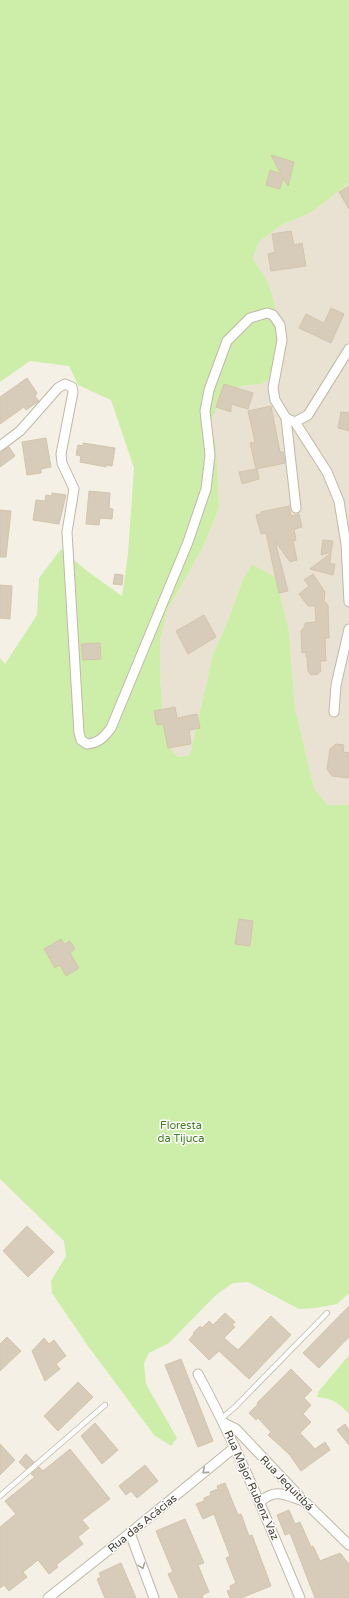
<svg xmlns="http://www.w3.org/2000/svg" width="349" height="1598" font-family="'Varela Round',sans-serif">
	<style>
		.residential { fill: #e9e2d2 }
		.green { fill: #cdeea9 }
		.building { fill: #d7ccb9; stroke: #d3c4ab }
		.lines { fill: none; stroke-linecap: round; stroke-linejoin: round }
		.service-casing { stroke: #c1b8a6; stroke-width: 6 }
		.minor-casing { stroke: #c1b8a6; stroke-width: 11 }
		.service { stroke: #fff; stroke-width: 4.5 }
		.minor { stroke: #fff; stroke-width: 9 }
		.oneway { stroke: #a4a09a }
		.labels { text-anchor: middle; stroke-width: 3; stroke-linejoin: round; paint-order: stroke }
		.park-label { font-size: 11px; fill: #438020; stroke: #fff }
		.street-label { font-size: 11px; fill: #484034; stroke: #fff }
	</style>
	<rect width="100%" height="100%" fill="#f5f0e5"/>
	<polygon class="residential" points="349,183 349,805 344,806 327,805 314,788 295,708 289,632 252,564 243,579 228,621 213,654 190,755 178,757 169,747 163,721 160,673 160,641 167,611 203,547 219,508 216,444 210,425 221,398 241,386 261,384 266,280 253,259 258,243 280,226 312,212"/>
	<g class="green">
		<path d="M0,0h349v183l-37,29 -32,14 -22,17 -5,16c4,7 10,14 13,21 15,30 12,63 10,95l-15,9 -20,2 -20,12 -11,26 6,20 3,64 -16,39 -36,64 -7,30v32l3,48 6,26 9,10 12,-2 23,-101 15,-33 15,-42 9,-15 23,13 14,55 6,76 19,80 13,17h22v489h-1l-11,10 -21,4 -17,1 -51,-27 -15,1 -17,12 -47,48 -20,10 -5,10 2,21 31,54 -6,8 -17,-11 -66,-89 -36,-53 -1,-12 15,-25 -2,-15 -64,-62v-521l5,6 32,-49 2,-37 22,-29 26,22 35,25 6,-42 6,-86 -23,-68 -33,-15 -9,-19 -39,-5 -30,21z"/>
		<path d="M349,1355v59c-11,-12 -16,-15 -32,-17l2,-6z"/>
	</g>
	<g class="building">
		<polygon points="271,155 294,162 288,186 283,178 280,189 266,185 270,170 281,174"/>
		<polygon points="349,186 349,209 339,192"/>
		<polygon points="291,231 294,245 302,243 306,266 271,271 268,254 275,252 272,234"/>
		<polygon points="331,308 344,314 331,343 299,328 306,314 324,323"/>
		<polygon points="27,378 37,393 35,396 39,401 26,410 24,407 0,424 0,397"/>
		<polygon points="224,384 253,393 248,409 231,404 231,412 216,407"/>
		<polygon points="271,406 280,452 283,452 285,463 256,469 250,443 255,442 248,411"/>
		<polygon points="341,412 349,413 349,431 338,428"/>
		<polygon points="46,438 51,467 41,469 41,473 27,475 22,442"/>
		<polygon points="83,443 115,448 112,466 106,465 106,467 80,462 81,456 76,455 78,445 83,446"/>
		<polygon points="9,447 15,456 0,467 0,453"/>
		<polygon points="257,469 259,479 242,484 239,472"/>
		<polygon points="89,491 110,493 109,508 113,509 112,519 100,518 99,525 86,524"/>
		<polygon points="52,493 66,495 59,524 33,520 36,500 45,501 46,495 52,496"/>
		<polygon points="289,506 291,516 299,514 302,527 294,529 296,540 293,541 297,560 290,562 275,541 288,591 279,593 266,533 261,534 256,515 261,514 261,512"/>
		<polygon points="0,510 11,511 6,557 0,557"/>
		<polygon points="323,540 333,541 331,552 321,555"/>
		<polygon points="331,553 330,564 335,564 333,575 310,569"/>
		<polygon points="115,574 123,575 122,585 113,584"/>
		<polygon points="313,574 325,592 324,601 328,605 329,638 325,638 326,661 320,661 321,671 318,674 311,675 308,671 307,657 306,657 306,652 302,653 301,631 305,626 305,623 316,622 315,606 308,606 299,594 309,586 304,580"/>
		<polygon points="0,585 12,586 10,619 0,618"/>
		<polygon points="204,615 216,637 188,654 176,631"/>
		<polygon points="100,643 101,659 83,660 81,644"/>
		<polygon points="175,707 177,718 197,714 200,728 189,730 191,744 168,748 163,724 157,725 154,711"/>
		<polygon points="336,744 344,745 343,752 349,753 349,778 332,776 327,769 330,749"/>
		<polygon points="239,919 253,921 250,946 235,944"/>
		<polygon points="61,939 64,944 70,941 75,949 70,953 79,968 66,976 60,965 55,968 44,949"/>
		<polygon points="27,1226 54,1252 28,1277 3,1251"/>
		<polygon points="349,1306 349,1337 319,1368 303,1353"/>
		<polygon points="225,1313 235,1322 232,1325 235,1327 224,1338 238,1350 271,1316 291,1335 249,1379 219,1351 209,1360 189,1340 194,1334 193,1333 200,1326 202,1328 209,1321 213,1325"/>
		<polygon points="7,1337 21,1351 0,1371 0,1344"/>
		<polygon points="44,1338 49,1344 54,1340 66,1356 56,1364 60,1369 45,1381 32,1351"/>
		<polygon points="181,1359 213,1441 198,1447 165,1365"/>
		<polygon points="291,1369 312,1390 304,1398 311,1405 303,1414 311,1422 300,1433 315,1449 325,1442 330,1450 301,1471 289,1454 268,1435 271,1432 258,1418 256,1420 249,1413 258,1404 257,1403"/>
		<polygon points="78,1382 93,1397 58,1431 44,1416"/>
		<polygon points="95,1423 118,1450 102,1464 81,1436"/>
		<polygon points="345,1424 349,1430 349,1445 337,1430"/>
		<polygon points="0,1444 15,1460 0,1475"/>
		<polygon points="70,1449 110,1499 82,1520 89,1528 78,1537 83,1544 56,1565 58,1567 49,1574 38,1560 23,1572 27,1577 9,1591 4,1585 0,1588 0,1527 16,1514 5,1501 35,1477 31,1474 39,1467 43,1471"/>
		<polygon points="26,1454 34,1462 26,1469 19,1462"/>
		<polygon points="145,1465 158,1481 137,1498 131,1491 126,1495 119,1486"/>
		<polygon points="225,1483 238,1515 241,1514 249,1536 252,1535 271,1586 241,1598 230,1598 227,1591 231,1590 230,1586 236,1583 226,1558 230,1556 214,1514 203,1519 196,1504 204,1501 204,1498 211,1495 210,1492 218,1489 217,1486"/>
		<polygon points="289,1510 295,1524 300,1522 311,1547 313,1546 320,1561 340,1553 349,1564 349,1598 315,1598 290,1533 285,1535 277,1515"/>
		<polygon points="185,1519 204,1563 198,1565 209,1592 202,1595 203,1598 179,1598 168,1574 173,1572 156,1531"/>
		<polygon points="121,1563 136,1598 105,1598 97,1579 101,1577 99,1573"/>
	</g>
	<g class="lines">
		<defs>
			<g id="service">
				<polyline points="222,1418 235,1407 327,1313"/>
				<polyline points="0,1496 105,1405"/>
			</g>
			<g id="minor">
				<polyline points="286,418 296,508"/>
				<polyline points="295,422 327,472 339,501 346,544 349,602"/>
				<path d="M0,446l20,-15 38,-43 7,-4 7,3 1,5 -12,62 1,9 12,26 -7,43 12,201 2,7 6,4c12,-1 17,-7 24,-16l77,-186 18,-53 4,-34 -5,-44 4,-21 18,-49 23,-23 17,-5 6,2 7,10 2,15 -9,48 2,12 11,18 9,4 13,-7 41,-66"/>
				<polyline points="334,712 336,685 349,629"/>
				<path d="M198,1374c39,72 70,148 102,224"/>
				<polyline points="224,1423 236,1429 304,1501 349,1545"/>
				<path d="M260,1502c15,-14 25,-7 43,-1"/>
				<polyline points="130,1533 154,1598"/>
				<polyline points="48,1598 130,1533 235,1447"/>
			</g>
		</defs>
		<use href="#service" class="service-casing"/>
		<use href="#minor" class="minor-casing"/>
		<use href="#service" class="service"/>
		<use href="#minor" class="minor"/>
	</g>
	<defs><path id="oneway-chevron" d="M-2-3.5L2.5 0L-2 3.5" fill="none" stroke-width="1.6" stroke-linecap="round" stroke-linejoin="round"/></defs>
	<g class="oneway">
		<use href="#oneway-chevron" transform="translate(205 1471) rotate(140)"/>
		<use href="#oneway-chevron" transform="translate(142 1566) rotate(69)"/>
	</g>
	<g class="labels">
		<g class="park-label">
			<text x="181" y="1129">Floresta<tspan x="181" dy="13">da Tijuca</tspan></text>
		</g>
		<g class="street-label">
			<text transform="translate(287 1483) rotate(46)" y="4">Rua Jequitibá</text>
			<text transform="translate(252 1485) rotate(66)" y="4">Rua Major Rubenz Vaz</text>
			<text transform="translate(142 1523) rotate(-39)" y="4">Rua das Acácias</text>
		</g>
	</g>
</svg>
